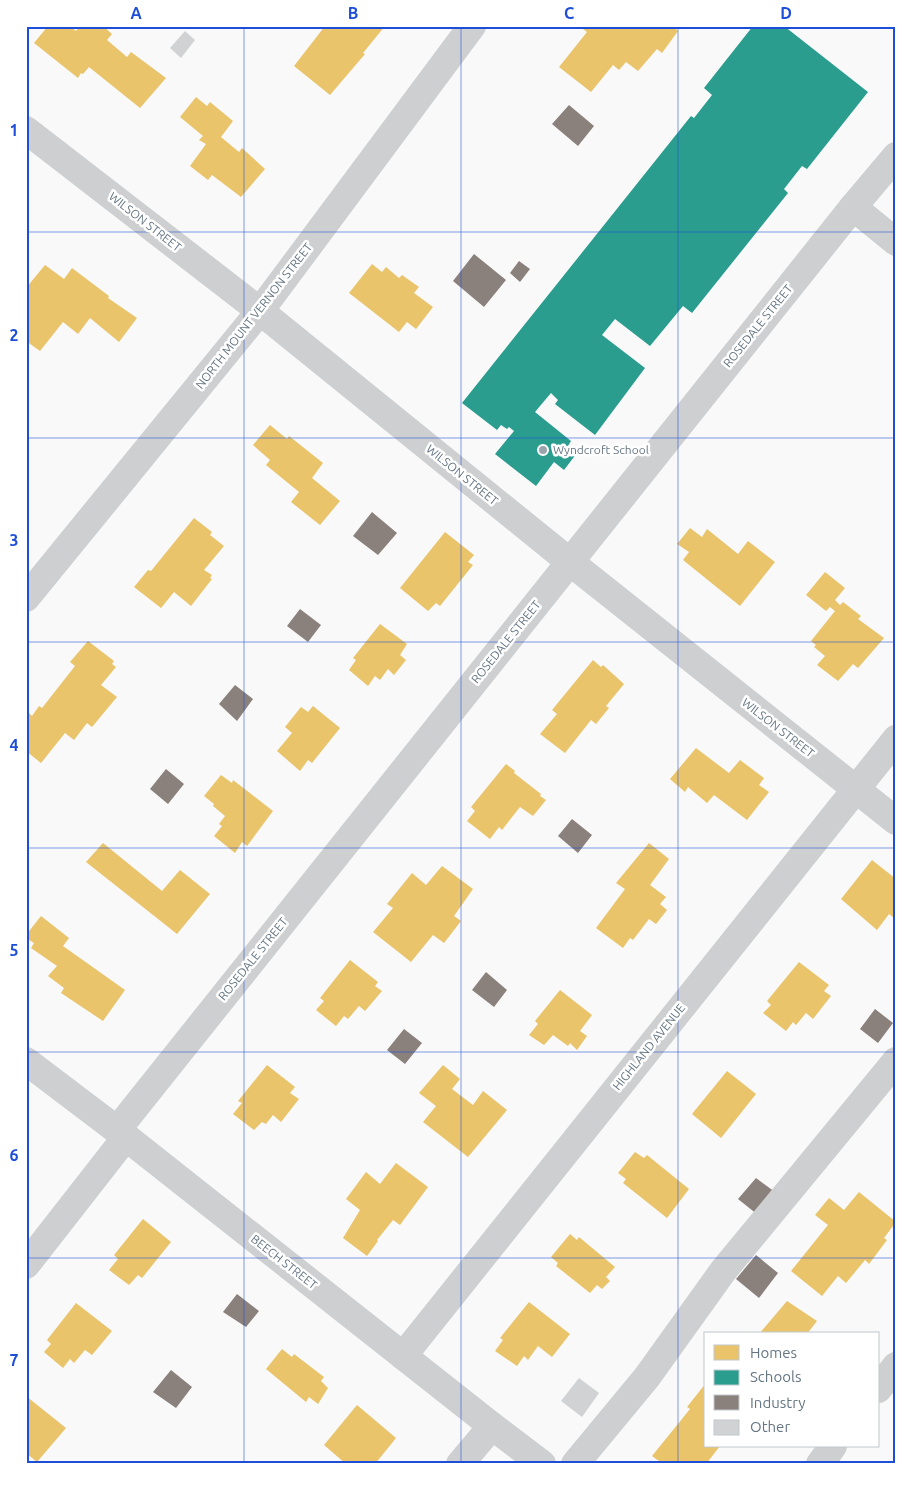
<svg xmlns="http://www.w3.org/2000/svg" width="922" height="1490" font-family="Ubuntu,sans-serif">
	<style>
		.homes { fill: #e9c46a }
		.schools { fill: #2a9d8f }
		.industry { fill: #8a817c }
		.building { fill: #d0d2d3 }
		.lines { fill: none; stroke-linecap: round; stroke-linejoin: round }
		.minor { stroke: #cecfd0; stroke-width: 28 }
		.grid { fill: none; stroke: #1d4ed8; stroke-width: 1; stroke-opacity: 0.55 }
		.poi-dot { fill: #99a4ac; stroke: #fff; stroke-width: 2 }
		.labels { text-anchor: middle; stroke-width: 5; stroke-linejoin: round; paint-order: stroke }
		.street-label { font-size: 12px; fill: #657683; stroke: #fff }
		.poi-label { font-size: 12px; fill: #657683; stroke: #fff; text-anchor: start }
		.neatline { fill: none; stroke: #1d4ed8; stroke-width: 2 }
		.grid-label { font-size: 16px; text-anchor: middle; font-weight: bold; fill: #1d4ed8 }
	</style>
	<rect width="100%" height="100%" fill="#f9f9f9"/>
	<g class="homes">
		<polygon points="48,26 69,26 76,31 80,26 103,26 112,34 107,40 127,57 131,52 166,78 140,108 89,67 83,74 81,73 78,78 34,43"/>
		<polygon points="325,26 385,26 363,53 365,54 330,95 294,66"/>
		<polygon points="585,26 672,26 678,31 662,53 657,49 638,71 626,62 619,70 613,65 591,92 559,67 587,32 583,29"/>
		<polygon points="196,97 207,106 210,102 233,121 221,137 239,152 242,148 265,169 241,197 212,175 208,180 190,166 206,144 199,140 203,136 180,117"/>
		<polygon points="372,264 382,272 386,267 399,278 402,275 419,287 414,293 433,307 416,329 407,322 399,332 349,293"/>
		<polygon points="45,265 64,279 72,268 109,296 108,298 137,318 119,342 90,318 78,334 63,322 40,351 26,341 26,288"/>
		<polygon points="270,425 287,439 289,436 323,463 312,478 340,501 320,525 291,502 299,492 266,465 270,460 253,445"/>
		<polygon points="194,518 212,532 210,535 224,546 204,570 212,575 210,578 212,579 191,606 174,592 161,608 134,587 148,570 151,571"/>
		<polygon points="690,528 702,537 707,529 738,554 748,541 775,562 740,606 683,560 689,552 677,544"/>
		<polygon points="445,532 474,555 468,562 473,565 440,606 436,603 428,611 400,588"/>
		<polygon points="825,572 845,588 835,600 840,605 843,602 861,616 858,619 884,638 858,668 853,664 838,681 817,665 825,656 814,647 816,645 811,641 835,611 830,607 826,611 806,595"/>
		<polygon points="380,624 407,644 400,655 406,660 394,675 388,669 380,680 375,676 368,686 349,670 356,660 353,658"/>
		<polygon points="88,641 114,661 112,664 116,667 101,685 117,697 92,727 87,723 74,740 65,733 41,763 26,751 26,713 27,711 32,716 39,706 42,708 75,666 70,662"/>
		<polygon points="593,660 601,667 603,665 624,684 606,706 609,708 596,724 591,720 565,753 540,734 557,714 552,710"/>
		<polygon points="313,706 340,728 312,763 308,760 300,771 277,751 292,733 285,727 301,707 308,712"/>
		<polygon points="696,748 729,773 740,760 764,778 759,785 769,792 747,820 714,795 707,803 688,787 685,792 670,779"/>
		<polygon points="506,764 515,771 514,773 541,794 540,796 546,800 533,816 520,807 502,830 499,827 490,839 467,821 475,811 471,807"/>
		<polygon points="221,775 232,783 233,780 273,811 247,846 242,842 235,853 214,836 222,826 219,824 225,816 213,806 214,804 204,796"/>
		<polygon points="103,843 162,891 180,870 210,894 177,934 86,862"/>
		<polygon points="649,843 669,859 650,885 666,897 660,904 667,910 656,924 649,919 633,940 630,938 623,948 596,928 625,889 616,883"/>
		<polygon points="872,860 896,879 896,916 894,918 889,914 877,930 841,899"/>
		<polygon points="442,866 473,889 454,916 461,921 444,943 433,935 411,962 373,932 393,908 387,904 412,873 426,885"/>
		<polygon points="41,916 69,938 63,946 125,990 103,1021 61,993 64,988 48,976 57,966 31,948 34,943 26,938 26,935"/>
		<polygon points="350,960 378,982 375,986 382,991 365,1011 359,1006 348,1019 344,1016 336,1026 316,1010 324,1001 320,998"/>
		<polygon points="799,962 829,985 824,991 831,996 813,1019 806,1013 796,1025 793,1022 786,1031 763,1013 771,1005 767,1001"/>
		<polygon points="560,990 592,1015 580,1031 587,1036 577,1050 570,1043 568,1046 553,1035 544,1045 529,1035 538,1024 535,1021"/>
		<polygon points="267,1065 295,1087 290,1093 299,1099 281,1122 273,1115 266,1124 262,1122 254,1130 233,1114 242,1103 238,1101"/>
		<polygon points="443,1065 460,1079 452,1089 473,1105 483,1091 507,1110 468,1157 423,1122 436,1106 419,1093"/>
		<polygon points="727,1071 756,1094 721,1138 692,1114"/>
		<polygon points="635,1152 644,1158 647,1155 689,1189 667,1218 623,1183 626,1179 618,1173"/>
		<polygon points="396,1163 428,1187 400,1225 393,1220 377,1240 378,1241 367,1256 343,1238 360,1210 346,1199 366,1172 380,1184"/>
		<polygon points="859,1192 896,1222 884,1238 887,1240 869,1264 865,1260 846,1283 838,1276 822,1296 791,1271 828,1225 815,1215 829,1198 844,1210"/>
		<polygon points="143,1219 171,1242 142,1278 138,1275 129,1285 109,1270 118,1259 114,1255"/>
		<polygon points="570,1234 577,1240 579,1237 615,1267 606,1277 610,1281 602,1289 597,1285 590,1293 556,1266 558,1263 551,1257"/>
		<polygon points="787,1301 817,1321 807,1334 759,1334"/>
		<polygon points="529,1302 570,1334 552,1357 538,1346 528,1360 524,1356 517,1366 495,1351 503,1340 500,1338"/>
		<polygon points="76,1303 112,1331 92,1355 85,1350 74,1363 70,1359 63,1368 44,1352 51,1344 47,1340"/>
		<polygon points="282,1349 292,1357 294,1354 324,1377 321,1381 328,1388 318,1404 309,1397 306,1402 266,1369"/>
		<polygon points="706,1383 706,1446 720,1446 706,1464 663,1464 652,1456 690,1409 687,1407"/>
		<polygon points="26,1396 66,1428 37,1462 26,1453"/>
		<polygon points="357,1405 396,1438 375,1464 346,1464 324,1445"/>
	</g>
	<polygon class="schools" points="753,26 784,26 868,92 807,169 802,166 784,189 788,193 692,313 683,306 650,346 615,319 602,335 645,368 595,435 555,404 558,400 551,393 535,412 571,441 568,446 577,453 564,470 554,462 536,486 495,454 514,431 509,427 507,429 501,425 497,430 462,403 691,116 694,118 712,95 704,88"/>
	<g class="industry">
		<polygon points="569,105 594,126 578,146 552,124"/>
		<polygon points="474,254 506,280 484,307 453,281"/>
		<polygon points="519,261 530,269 520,282 510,273"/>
		<polygon points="372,512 397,533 378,555 353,536"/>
		<polygon points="300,609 321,625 308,642 287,626"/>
		<polygon points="235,685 253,699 237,721 219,704"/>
		<polygon points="166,769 184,784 168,804 150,789"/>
		<polygon points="572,819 592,835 578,853 558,836"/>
		<polygon points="486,972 507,990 494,1007 472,990"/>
		<polygon points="875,1009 893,1023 878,1043 860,1029"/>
		<polygon points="404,1029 422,1043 405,1064 387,1050"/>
		<polygon points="756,1178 775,1192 758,1215 738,1199"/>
		<polygon points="756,1255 778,1273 759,1298 736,1279"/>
		<polygon points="237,1294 259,1311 246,1327 223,1312"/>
		<polygon points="171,1370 192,1387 176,1408 153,1392"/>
	</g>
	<g class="building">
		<polygon points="185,31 195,40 181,58 170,48"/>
		<polygon points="579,1378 599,1393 582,1417 561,1401"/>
	</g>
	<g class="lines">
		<g class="minor">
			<polyline points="26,130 260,311 570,562 896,821"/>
			<polyline points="853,207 896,242"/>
			<polyline points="26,598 260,311 472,26"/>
			<polyline points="26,1061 117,1130 492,1426 542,1464"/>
			<polyline points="117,1130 853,207 896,156"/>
			<polyline points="26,1265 126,1137"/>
			<polyline points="403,1356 896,739"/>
			<polyline points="878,1389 896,1366"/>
			<polyline points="460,1464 492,1426"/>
			<polyline points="575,1464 647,1377 723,1271 896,1061"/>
			<polyline points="820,1464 833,1446"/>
		</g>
	</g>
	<path class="grid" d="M244,26v1438M461,26v1438M678,26v1438M26,232h870M26,438h870M26,642h870M26,848h870M26,1052h870M26,1258h870"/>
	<circle class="poi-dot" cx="543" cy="450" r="5"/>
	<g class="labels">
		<g class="street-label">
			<text transform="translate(145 222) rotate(38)" y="4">WILSON STREET</text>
			<text transform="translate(254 316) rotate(-52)" y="4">NORTH MOUNT VERNON STREET</text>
			<text transform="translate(758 326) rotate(-51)" y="4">ROSEDALE STREET</text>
			<text transform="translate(462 475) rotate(39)" y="4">WILSON STREET</text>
			<text transform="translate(506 642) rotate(-51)" y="4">ROSEDALE STREET</text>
			<text transform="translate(778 728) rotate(38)" y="4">WILSON STREET</text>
			<text transform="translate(253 959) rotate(-51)" y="4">ROSEDALE STREET</text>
			<text transform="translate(649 1047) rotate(-51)" y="4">HIGHLAND AVENUE</text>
			<text transform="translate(284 1262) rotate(38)" y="4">BEECH STREET</text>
		</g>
		<g class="poi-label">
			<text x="553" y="454">Wyndcroft School</text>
		</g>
	</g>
	<rect width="922" height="1490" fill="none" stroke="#ffffff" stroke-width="55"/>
	<rect x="704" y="1332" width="175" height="115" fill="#ffffff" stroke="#c1c8cd"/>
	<rect x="714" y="1345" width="25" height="15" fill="#e9c46a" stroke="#c1c8cd"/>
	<text x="750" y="1358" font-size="15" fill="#657683">Homes</text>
	<rect x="714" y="1370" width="25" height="15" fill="#2a9d8f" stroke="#c1c8cd"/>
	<text x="750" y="1382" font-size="15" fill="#657683">Schools</text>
	<rect x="714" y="1395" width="25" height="15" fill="#8a817c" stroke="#c1c8cd"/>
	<text x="750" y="1408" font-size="15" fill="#657683">Industry</text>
	<rect x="714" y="1420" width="25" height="15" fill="#d0d2d3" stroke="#c1c8cd"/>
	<text x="750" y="1432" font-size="15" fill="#657683">Other</text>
	<rect x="28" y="28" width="866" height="1434" class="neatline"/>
	<g class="grid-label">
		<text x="136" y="19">A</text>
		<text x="353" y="19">B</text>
		<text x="569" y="19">C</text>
		<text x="786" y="19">D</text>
		<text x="14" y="136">1</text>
		<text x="14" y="341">2</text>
		<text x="14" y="546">3</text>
		<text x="14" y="751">4</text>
		<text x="14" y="956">5</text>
		<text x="14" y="1161">6</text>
		<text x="14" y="1366">7</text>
	</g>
</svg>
